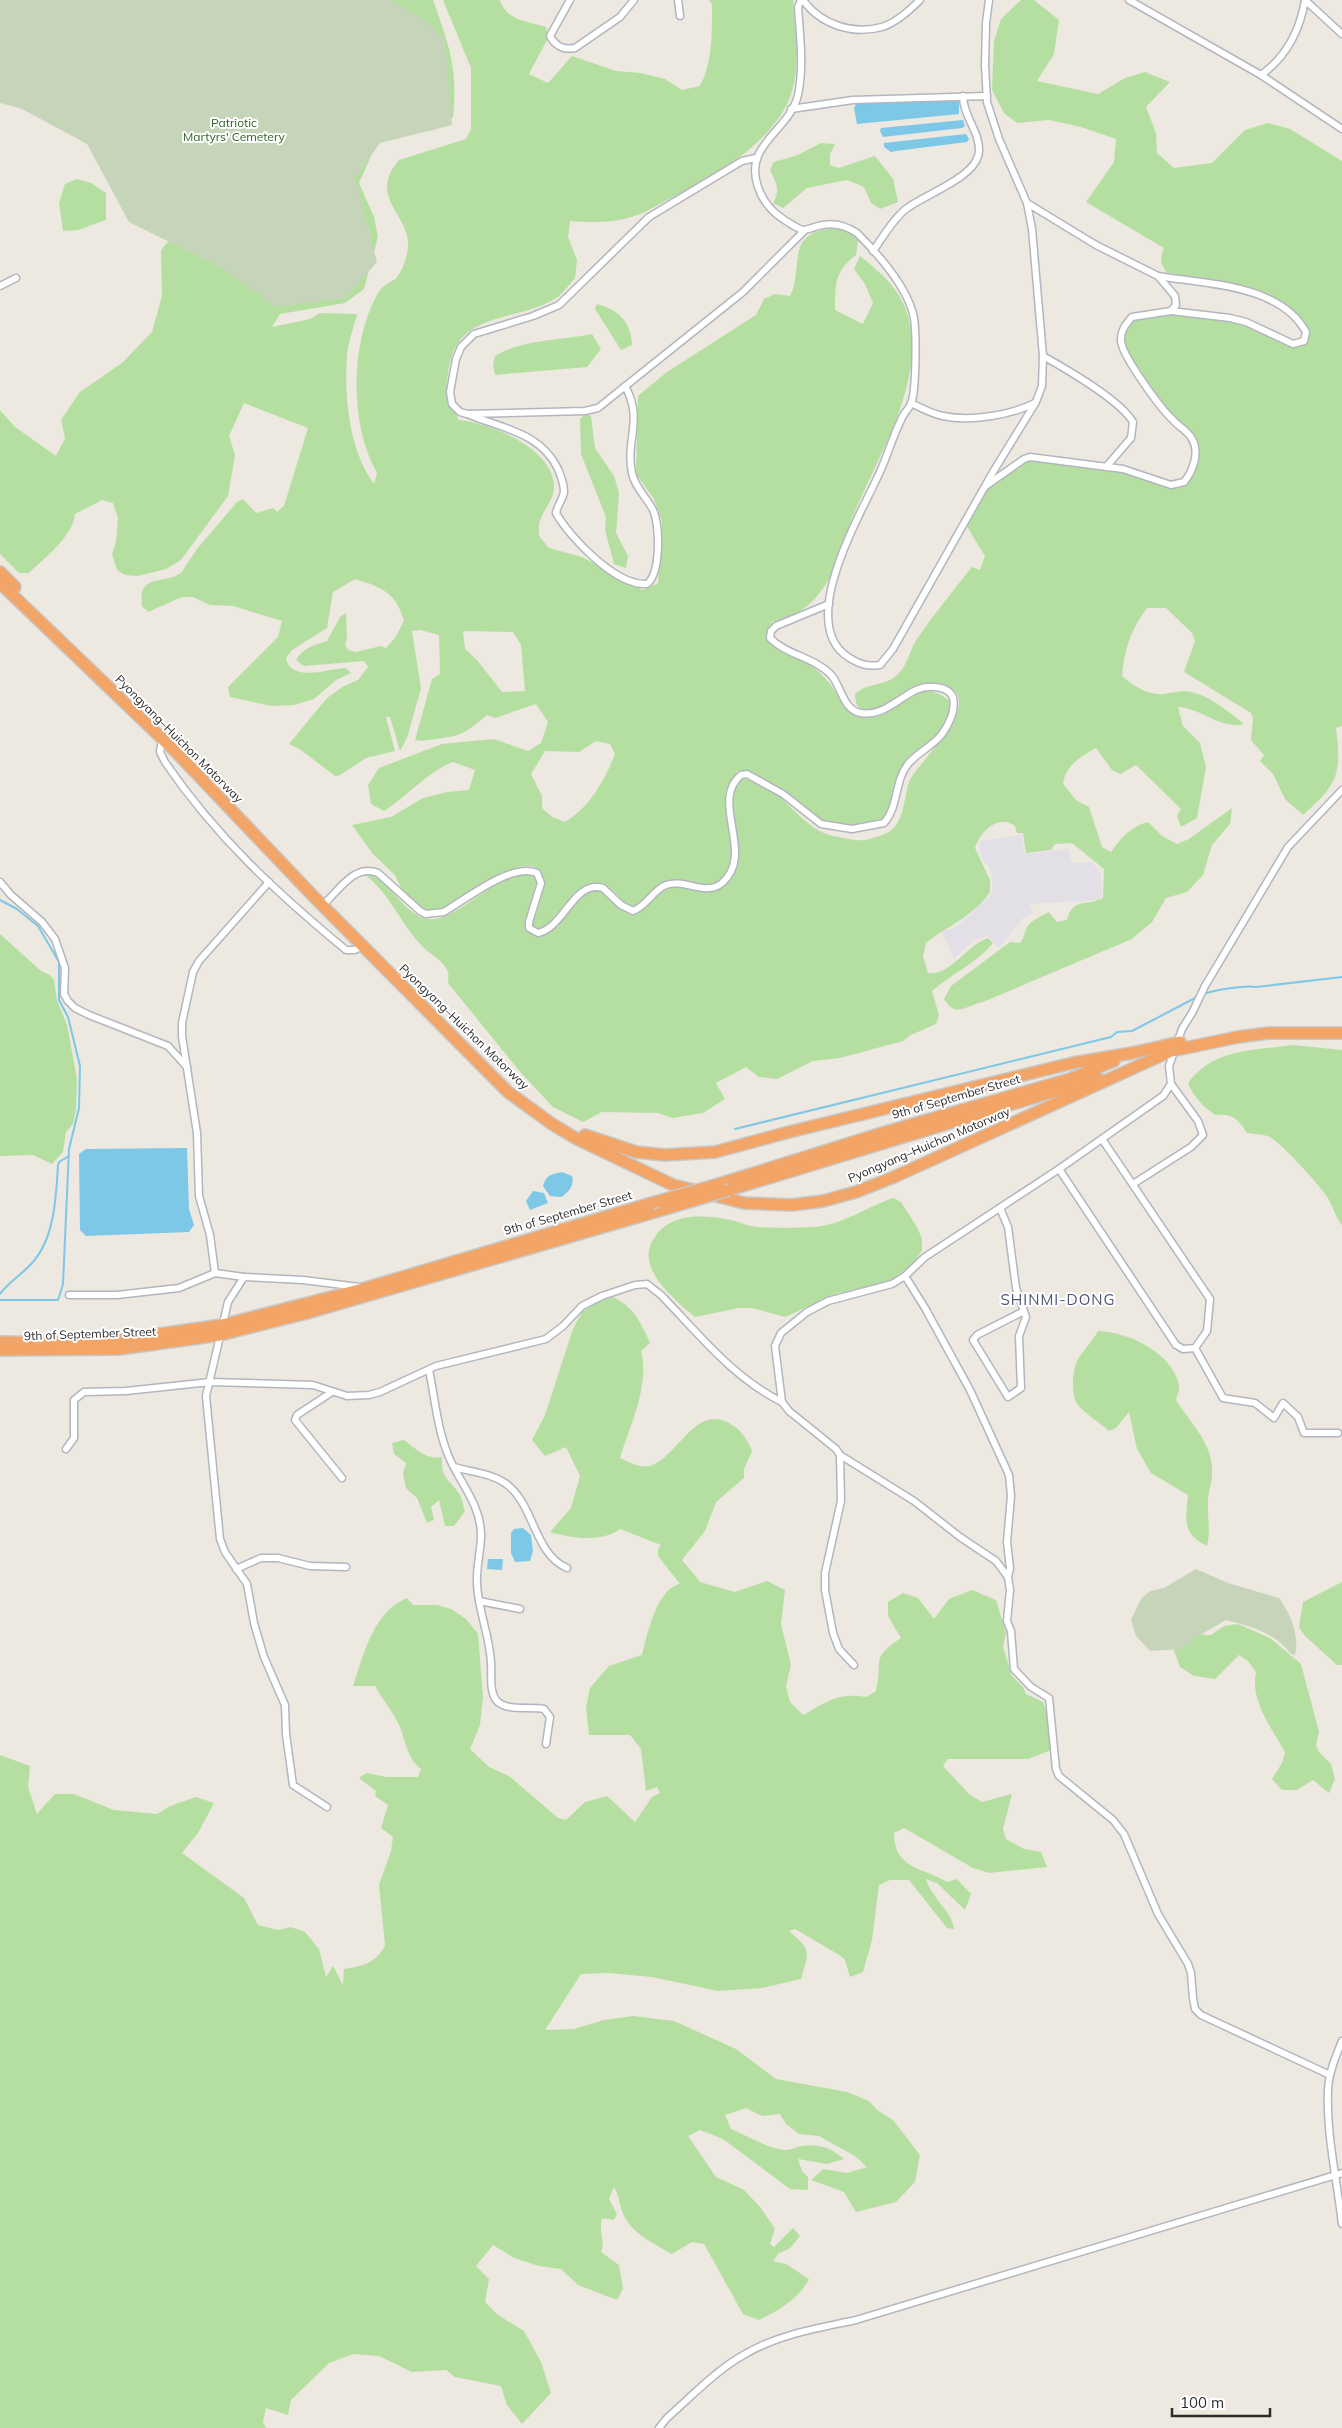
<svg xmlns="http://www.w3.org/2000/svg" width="1342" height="2428" font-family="Mulish,sans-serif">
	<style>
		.industrial { fill: #e2e0e6 }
		.green { fill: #b5dfa1; fill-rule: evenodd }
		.cemetery { fill: #c6d5b9 }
		.water { fill: #7cc8e6 }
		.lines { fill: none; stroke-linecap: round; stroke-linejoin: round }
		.stream { stroke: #7cc8e6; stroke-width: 2 }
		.street-casing { stroke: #b3b6bf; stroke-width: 9 }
		.highway-casing { stroke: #c8c8c8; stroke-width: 14 }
		.street { stroke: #fff; stroke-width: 6 }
		.highway { stroke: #f2a566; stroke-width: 11 }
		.highway-bridge-casing { stroke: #c8c8c8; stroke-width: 14; stroke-linecap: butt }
		.highway-bridge { stroke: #f2a566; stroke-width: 11 }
		.labels { text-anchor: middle; stroke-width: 4; stroke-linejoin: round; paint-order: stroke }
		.park-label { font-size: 12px; fill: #2d6521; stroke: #fff }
		.street-label { font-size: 12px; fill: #2c2c2c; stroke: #fff }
		.quarter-label { font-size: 15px; letter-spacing: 1px; fill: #50567a; stroke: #fff }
	</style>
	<rect width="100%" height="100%" fill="#ede8e0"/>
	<polygon class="industrial" points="1022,835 1025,854 1068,849 1072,863 1092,862 1101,874 1102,897 1097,900 1030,904 1033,914 1023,918 999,948 988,936 974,940 954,959 942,932 956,927 964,920 990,896 993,890 991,871 981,857 979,841"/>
	<g class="green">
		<path d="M377,0h56c16,45 25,68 20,117l-19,13 -42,7 -16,8 -17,38 15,34 4,20 -14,52 -19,14 -65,11 -8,13 38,-8 10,-6 37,1c-3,13 -9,28 -10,41 -3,42 2,95 27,129l3,-11c-28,-49 -27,-131 1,-180 4,-7 10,-9 17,-14 7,-6 12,-22 13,-31 4,-32 -42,-50 -9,-88l67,-21 5,-10v-61l-28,-68h57c6,21 28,21 46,27l2,11 -19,36 19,9 24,-27 44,15 25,2 24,6 17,11 18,-4c13,-24 12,-56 12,-82l-3,-4h84c2,29 8,63 -1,91 -17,58 -97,94 -147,121 -25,11 -48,11 -75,9l-2,16 9,23 -2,18c-6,7 -13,17 -22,22 -39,22 -95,12 -104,67 -5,28 -3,29 10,53 31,3 94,28 95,66 0,14 -10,22 -14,35 -2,4 -1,11 -1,15l10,12 33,9 61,33 15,-7 4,-62 -8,-22 -18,-25 2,-78 29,-24 89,-57 8,-16 11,-5 15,2c14,-27 -5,-61 38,-67 14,-2 20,1 30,11l-2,15c-21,15 -21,30 -21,55l28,14 10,-21 -8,-19 -11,-15 6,-13c27,22 47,39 51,76 8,63 -37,131 -60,189 -8,19 -11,42 -23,60 -15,24 -29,34 -56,41l-5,18c17,13 38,18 53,33 15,13 21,33 37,44 9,0 23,0 31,-5 25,-14 34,-33 62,-11 -4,46 -36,38 -50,69 -8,17 -7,34 -18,51l-31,4 -31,-5 -57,-42 -26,-7c-2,7 -10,13 -11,20 -4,24 21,76 -9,92 -17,8 -33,-7 -50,-2 -12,4 -22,19 -33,26 -14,-4 -18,-18 -31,-22 -27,-8 -40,37 -65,45l-6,-4c1,-16 13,-29 11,-45 -3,-43 -83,19 -97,26 -7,4 -12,5 -19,5l-23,-18 -9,-19 -22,-21 -21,-29 39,-8 32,-19 24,-6 22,-2 6,-20 -22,-8c-26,10 -45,34 -69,49l-13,-7 -3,-19 11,-17 63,-24 52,-5 34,12 13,-8 7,-21 -12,-18 -41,14 -8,-3c-28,24 -31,21 -66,26l-6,-1 17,-61 8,-5 -1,-39 -19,-5 -8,1 9,57 -14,50 -7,13 -10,-34h-4l9,34 -29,7 -26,17 -5,1 -34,-26 -12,-6 38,-46 17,-12 14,-6 10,-13 -4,-6 -60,5 -8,-6c7,-12 18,-15 31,-19l13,-24 6,-4 1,25 -2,6 3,6 8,2 25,-6 5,2 9,-10 9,-17c-8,-29 -23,-34 -49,-42l-22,13 -6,36 -35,22 -6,8c5,25 41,11 60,10l5,5 -15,7 -22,19 -20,6 -22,1 -42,-9 -2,-10 50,-50 4,-16 -49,-15 -23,-1 -17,-8h-11l-34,15 -6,-6c-5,-33 21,-21 39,-33l16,-24 40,-47 6,-3 13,14 17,-5 4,4 7,-6 24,-78 -64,-25 -15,33 6,19 -7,41 -47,64 -15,9 -28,7 -13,-1 -8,-5 -5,-16 4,-12 2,-24 -5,-15 -11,-3 -27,14c-2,23 -31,44 -46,59h-10l-19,-19v-144l15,17 41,29 9,-18 -4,-18 19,-28 42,-29 30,-31 10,-36 -1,-46zM467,631l46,1 8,13 4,46 -23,1 -25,-32 -12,-11 -2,-17zM596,741l14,3 5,10c-10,26 -26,54 -50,68l-13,-5 -10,-9v-12l-11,-22 14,-23 34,1z"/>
		<path d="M1021,0h13l25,20 -5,34 -17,27 61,13 27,-16 20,-6 25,10 -24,25 10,26 1,20 17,15 38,-5 33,-33 23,-7 22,6 52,32v565l-6,2c6,47 1,57 -33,87l-18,-16 -12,-25 -13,-13 4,-6 -13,-15 2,-22 -2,-5 -67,-41 11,-31 -3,-8 -26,-25h-19c-16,21 -23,42 -25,68 10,9 27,20 42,18 12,-2 22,-5 34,0 17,6 32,19 46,30 -23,6 -43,-16 -66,-17l5,19 17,17 6,24 -9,51 -16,9 -4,-11 4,-7 -45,-44 -16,9 -8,-4 -16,-22c-15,8 -31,18 -33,36l13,16 13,7 13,40 9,5c11,-15 19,-25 37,-30l14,14 15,8 12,-5 43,-31 -2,16 -18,21 -9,30 -16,17 -21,6 -14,24 -20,17 -149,63c-18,3 -26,17 -39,-3l7,-13 59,-44 10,1c5,-6 4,-10 7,-16 4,-7 15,-11 22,-15l8,10 10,-2c6,-23 19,-13 36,-22l1,-29 -32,-26 -17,1 -4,6 -25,3 -3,-20h-6l-2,-7c-17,-13 -35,6 -40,22l15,32v12c-15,23 -44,35 -64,51l-3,13 5,17c23,3 37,-27 60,-35l5,5c-16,20 -42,31 -61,48l7,24 -3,9 -25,11 -8,6 -63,17 -27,3 -36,18 -18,-2 -13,-10 -30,16 9,16 -22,14 -30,5 -15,-5 -56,-1 -19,10 -30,-15 -32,-34 -73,-90c0,-3 1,-8 0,-11 -4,-11 -17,-17 -25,-25 -22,-22 -33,-54 -58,-72l2,-3c23,8 33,37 56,46 26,10 69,-40 96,-45 4,0 10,1 15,2l4,12 -13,38 3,7c28,16 40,-33 60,-41 21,-8 27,21 44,24 11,1 27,-25 40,-28 22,-6 40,18 58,-10 20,-31 -12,-72 10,-98 34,-1 52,37 78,51 8,5 16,6 25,8 10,2 20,4 30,0 11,-3 19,-6 25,-16 6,-11 7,-27 11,-40 7,-19 82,-83 34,-97 -9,-2 -17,-3 -26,1 -14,6 -61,48 -62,8 14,-13 30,-6 44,-21 9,-9 11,-24 18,-34 17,-25 36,-48 55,-72l8,3 5,-14 -19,-31 22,-37 40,-28c28,1 80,7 106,15 13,4 29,15 44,12 16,-3 26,-35 17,-48 -5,-10 -17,-16 -24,-24 -19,-22 -36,-48 -48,-74 1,-9 4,-18 13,-22 17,-9 87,-2 107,5 16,6 44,28 60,21 6,-7 7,-12 2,-20 -40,-40 -86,-44 -138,-52 -7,-10 -7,-15 -3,-25l-78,-46 28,-40 2,-23 -35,-12 -32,-7 -32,3 -13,-10 -12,-23 2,-49 7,-22z"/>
		<path d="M821,143l14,1 -5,10v11l9,3 36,-12 18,23 5,23 -18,7 -9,-6 -7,-16 -17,-7 -40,8 -24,20 -10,-5c8,-13 3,-20 -3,-33l4,-8 24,-7z"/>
		<polygon points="77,179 91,183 106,193 106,220 78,230 63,231 59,203 65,184"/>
		<path d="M597,304c22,6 34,18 35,41l-11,5 -26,-41z"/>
		<path d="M592,334l9,15 -14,18 -92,8 -2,-10 2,-9c24,-16 68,-16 97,-22z"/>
		<polygon points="586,414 591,416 595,448 614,476 619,493 616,533 628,556 626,568 614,564 605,530 606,517 581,454 580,419"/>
		<polygon points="0,934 41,971 50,975 54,980 57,1000 67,1025 77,1079 76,1109 73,1124 66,1132 63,1152 52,1164 33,1155 0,1156"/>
		<path d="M1292,1045l50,5v175c-7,-9 -9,-18 -14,-27 -6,-11 -49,-57 -58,-61 -7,-3 -16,-3 -23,-4 -9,-14 -14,-20 -32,-18 -12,-9 -21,-17 -27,-32 26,-35 64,-32 104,-38z"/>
		<path d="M893,1198l8,4 16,25 5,12v11l-8,13 -22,17 -20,8 -34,5 -53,24 -33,-9h-13l-44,9c-19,-16 -56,-46 -44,-73 14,-32 51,-30 80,-24 8,2 17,6 26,7 17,1 40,1 57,0 28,-2 53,-20 79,-29z"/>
		<path d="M612,1297c21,8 29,26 38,46l-9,8c9,35 -11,74 -21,107 9,4 19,10 30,8 27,-8 44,-60 77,-44 14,7 19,15 25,29l-8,18v9l-28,24 -11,29 -23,29 18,22 35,10 32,-11 18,9 -4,34 10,41 -5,21 4,16 13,13c24,-13 34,-23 63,-18l10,-6c8,-31 -7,-32 25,-53l-13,-22v-14l15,-9 15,5 16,21 15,-20 23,-9 24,10 10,33 -3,14 9,29 11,11 3,7 17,8 7,22 1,26 -23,9h-80l-5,7 27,29 12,7 30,-8 -9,35 3,10 18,10 17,3 6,15 -58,6 -16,-5 -69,-40 -10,5c0,36 28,34 53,49l10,-3 14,15 -6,16 -28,-27 -11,-4c6,20 27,33 28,50l-7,-1 -38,-48h-19l-11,5 -7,55 -9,32 -13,5 -5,-17 -4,-4 -46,-27 -6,2c23,20 20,19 12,48l-39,9 -44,3 -66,-14 -43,-4 -28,1 -36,56 29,-1 30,-9 29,-4 41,5 62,28 40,30 71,13 22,9 8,9 16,10 27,35 -5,27 -19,20 -40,10 -12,-20 -33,-12 12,-11 24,4 20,-6 -12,-11 -36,-20 -20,-2 -13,-10 -6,-10 -18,2 -16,-8 -21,7 6,14c17,7 37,20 55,21 5,0 10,-3 15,-4 17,-3 31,2 43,13l-17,5 -29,-5 4,12 6,6v13l-18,-1 -67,-50 -23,-9 -12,6 28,41 28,13 17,18 14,21 -5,15 4,3 19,-19 7,8 -10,12 -12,6 -5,7 13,3 23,15c-10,20 -31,32 -50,41l-16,-6 -39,-70 -12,-2 -20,12c-17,-10 -42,-21 -49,-41 -4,-9 -4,-18 -9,-26l-5,12 8,15 -3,6 -12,-2c-4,14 4,23 -1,34l18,13 4,24 -6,11 -39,-15 -17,-16 -22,-3 -25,-8 -21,-13 -17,21 13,13 -4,23 13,13 26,16 17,31 10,31 -29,31 -15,-19 -6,-19 -46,-9 -9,-7 -34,2 -33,-16 -26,-2 -24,9 -38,37 -3,15 -22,-7 -3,14 3,6h-266v-673l30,11 -2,21 9,27 18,-20h19l40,16 43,4 13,-8 26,-9 18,6 -16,30 -16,20 62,45 14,27 20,5 13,-3 14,5 14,17 7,28 7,-11 10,19 1,-16c17,-2 34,-7 41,-24l-6,-60 12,-34 2,-14 -12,-9 7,-23 -13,-9 1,-5 -17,-13 7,-5 20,4h32l3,-8c-15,-11 -15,-30 -23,-46 -6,-13 -16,-24 -23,-37h-22c11,-32 20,-74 54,-88l6,7h24l14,4 15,10 12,15 5,63 -3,28 -10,24 19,18 20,9 49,42 8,2 19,-18 22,-6 28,26 17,-25 8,-4 -3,-6 -11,4 -5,-42 -11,-14h-41l-3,-27 4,-20 19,-22 33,-11c5,-20 15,-67 38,-71l-22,-28v-6l3,-5 -41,-16c-18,14 -49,9 -70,3l21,-24 9,-32 -14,-29 -21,9 -13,-16 13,-25 28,-86 9,-17 17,-10z"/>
		<path d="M1098,1331c30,1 74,21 81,54 1,4 -2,10 -3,15 14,23 38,44 36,74 0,9 -4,18 -4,26 -1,16 3,30 -1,46 -26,-13 -21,-27 -19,-51l-37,-22 -14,-24 -8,-37 -13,16 -7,3c-8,-7 -29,-21 -33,-29 -5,-11 -4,-36 4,-46 7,-10 12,-14 18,-25z"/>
		<path d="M404,1440c11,8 24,21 38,17 -1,21 5,20 16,35 4,5 5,13 7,19l-11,15h-9l-6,-26 -8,7 3,13 -7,3 -10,-25 -11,-10 -3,-14 3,-11 -12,-9 -2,-11z"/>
		<polygon points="1342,1582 1342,1665 1337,1665 1305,1636 1299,1627 1303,1602"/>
		<path d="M1238,1624l32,14 31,26 18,68 -3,13 3,7 12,12 4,15 -6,14 -16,-13 -16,10h-15l-10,-11 10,-16 3,-11c-14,-25 -35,-51 -29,-80l-8,-11 -9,-6 -24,24 -21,-3 -14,-9 -6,-17 8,-16 29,1 13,-9z"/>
	</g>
	<g class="cemetery">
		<polygon points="0,0 392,0 424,20 445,39 452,125 380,143 355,178 377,262 345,298 276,307 222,268 129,222 87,144 22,109 0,103"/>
		<path d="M1196,1569l32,14 51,15c11,15 21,38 16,57l-4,-1c-17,-22 -39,-27 -65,-34l-29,17 -15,12 -32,2 -14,-15 -5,-16 10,-21 9,-8 14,-3z"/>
	</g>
	<g class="water">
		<polygon points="956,100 959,102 959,114 857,124 854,108 856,104"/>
		<polygon points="963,120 965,126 962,128 883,137 880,131 881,128"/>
		<polygon points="966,134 969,139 967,142 896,151 891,152 884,147 884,143"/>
		<polygon points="187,1148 189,1209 194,1225 189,1232 86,1236 80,1230 79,1154 86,1149"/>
		<path d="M562,1172l10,4c3,9 -4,17 -11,21l-11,-1 -7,-10c3,-11 8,-12 19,-14z"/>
		<polygon points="533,1191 544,1193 548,1203 530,1210 526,1201"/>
		<polygon points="523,1528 531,1535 533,1551 530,1561 515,1562 511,1553 511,1533 514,1529"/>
		<polygon points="488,1559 503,1559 502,1570 487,1569"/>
	</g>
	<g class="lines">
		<g class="stream">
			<polyline points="0,900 17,909 38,926 59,962 59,1000 68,1017 80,1066 79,1108 69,1149 63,1284 58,1300 0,1300"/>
			<path d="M1204,994c10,-4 42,-9 52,-7l86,-10"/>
			<polyline points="735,1129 1111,1037 1117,1032 1132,1031 1197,997"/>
			<path d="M0,1294c9,-13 23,-20 33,-32 22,-25 23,-66 25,-97l1,-3 10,-6"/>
		</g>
		<defs>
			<g id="street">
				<path d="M570,0l-20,36c6,11 14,14 25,12l45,-31 14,-17"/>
				<polyline points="678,0 680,16"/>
				<path d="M801,0l-3,7c2,29 6,59 0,88 -9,37 -55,49 -40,92 5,15 15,26 28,34 5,3 12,8 17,9 5,0 11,-3 15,-4 14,-4 27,-1 39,7 23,23 58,62 58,95 1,15 1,64 -4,76 -3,6 -8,10 -10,16 -9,18 -14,38 -23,56 -18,40 -82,147 -30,181 11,7 19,10 32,8l13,-16 100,-177 43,-70 6,-16 1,-30 -11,-127 -5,-26 -28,-64 -12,-37 -2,-37 1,-42 3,-23"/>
				<path d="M803,0c18,25 50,35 79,27 14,-4 28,-17 38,-27"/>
				<polyline points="1129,0 1261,75 1342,129"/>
				<polyline points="1305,0 1342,34"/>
				<path d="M1261,75c25,-18 39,-45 44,-75"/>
				<polyline points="791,109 853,100 987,96"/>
				<polyline points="756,158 742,161 649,217 559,305 533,316 474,334 461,347 456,359 450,392 452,404 460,412 467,414 585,411 598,408 743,292 805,230"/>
				<path d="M873,251c10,-14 20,-32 33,-42 19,-15 72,-32 73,-58 1,-19 -16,-35 -16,-55"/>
				<path d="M1158,276c47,8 122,8 148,56l-2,9 -11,3 -47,-22 -16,-4 -59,-7"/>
				<polyline points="0,286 16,278"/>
				<path d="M1043,356c23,13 76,43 90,66l-2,16 -25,29"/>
				<path d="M911,403c10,5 21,11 32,13 27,6 68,-1 92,-13"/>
				<path d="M470,415c34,14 71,18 88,54 3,7 6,16 6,23 -1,7 -7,14 -8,21 14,25 60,73 91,71 14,-11 13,-59 6,-74 -6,-12 -19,-24 -21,-37 -7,-33 12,-53 -7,-87"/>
				<path d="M987,485l37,-26 6,-2 93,12 48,16 13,-3c9,-11 16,-30 8,-43 -4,-8 -13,-12 -19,-19 -12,-11 -51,-64 -52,-79 -1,-10 5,-17 11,-24l39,-6 5,-6 -1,-9 -17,-20 -62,-31 -69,-42"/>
				<path d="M162,738l-2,14 5,10c51,75 112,131 181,188h9l7,-4"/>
				<polyline points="0,882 11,895 42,922 55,939 65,968 64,994 68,1001 75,1008 89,1015 168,1046 187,1067"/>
				<path d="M327,901c14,-14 29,-37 51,-28l42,38 6,3 18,-2c22,-13 68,-50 93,-39l4,10 -12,39v6l9,5c27,-6 35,-53 65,-45l18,17 12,6c14,-5 20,-21 33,-26 19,-7 39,12 56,-2 34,-29 -13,-82 19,-108l6,-1 36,20 38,30 31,5 32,-6c15,-17 10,-41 24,-59 10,-12 25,-18 34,-30 7,-10 14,-23 11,-36 -4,-13 -26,-13 -37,-8 -17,8 -34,27 -55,23 -17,-2 -20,-26 -29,-37 -15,-18 -46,-21 -62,-38l1,-7 5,-5 53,-22"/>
				<polyline points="1059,1169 1176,1345 1183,1349 1195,1348 1207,1331 1210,1299 1102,1139"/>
				<polyline points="1133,1184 1191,1147 1203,1135 1198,1121 1171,1084"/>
				<polyline points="1000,1208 1008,1227 1016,1288 1026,1317 1019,1336 1021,1388 1008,1397 973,1340 977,1335 1024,1311"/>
				<polyline points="215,1273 210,1235 199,1196 197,1133 182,1036 182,1023 193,972 199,961 269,882"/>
				<polyline points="905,1276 925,1308 970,1390 1009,1475 1011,1496 1007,1542 1010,1568 1008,1577"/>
				<polyline points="69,1295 117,1295 179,1288 215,1273 244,1277"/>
				<polyline points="1195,1348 1223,1398 1255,1403 1274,1418 1283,1403 1298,1417 1304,1433 1338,1433"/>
				<path d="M429,1370c6,29 8,57 19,85 11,27 33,49 33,80 0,16 -5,32 -4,49 1,27 13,52 14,79 1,11 -2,27 5,37 10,12 34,6 48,9l6,8 -4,27"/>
				<polyline points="332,1392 297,1415 295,1420 342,1478"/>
				<path d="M66,1449l8,-11v-38l10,-8 42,-1 84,-9 103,3 34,11 22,-1 11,-3 56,-26 110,-27 17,-13 19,-20 20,-10 33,-11 12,-1 14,11c37,38 72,83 121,107"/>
				<polyline points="840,1455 914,1501 960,1537 996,1561 1008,1577 1010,1590 1007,1621 1011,1631 1014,1669 1031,1687 1049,1698 1056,1769 1059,1776 1113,1820 1124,1834 1158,1914 1188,1964 1191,1973 1193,1998 1195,2009 1201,2015 1330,2075"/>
				<path d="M454,1467c17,5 36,6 51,16 30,21 28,70 62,85"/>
				<polyline points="236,1569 261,1558 278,1558 310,1566 346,1567"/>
				<polyline points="479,1601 520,1609"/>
				<polyline points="854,1665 839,1649 833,1633 825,1590 825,1573 841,1501 840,1455 836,1449 789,1411 782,1402 775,1346 781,1333 807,1312 828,1301 892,1284 905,1276 925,1257 1059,1169 1163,1096 1171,1084 1169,1066 1182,1029 1192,1013 1205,986 1288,847 1342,790"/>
				<polyline points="327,1807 293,1785 286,1734 285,1705 264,1657 254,1623 247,1584 225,1552 220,1539 206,1396 228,1302 244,1277 303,1280 359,1287"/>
				<path d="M1342,2041c-6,15 -13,31 -14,48 -2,44 9,91 14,135"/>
				<path d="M659,2428l8,-10c25,-22 50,-49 80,-65 33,-19 72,-25 109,-33l486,-147"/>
			</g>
			<g id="highway">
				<polyline points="0,572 15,587"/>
				<polyline points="0,583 175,751 316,899 508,1092 552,1124 577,1139 673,1185 744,1203 792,1205 823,1201 856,1192 894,1177 1171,1051 1238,1037 1269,1033 1342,1033"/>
				<polyline points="585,1135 636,1152 665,1155 715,1152 789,1132 1073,1063 1132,1053 1180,1042"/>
				<polyline points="719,1184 889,1131 1070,1079 1114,1061"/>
				<polyline points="729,1190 1098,1078"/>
				<polyline points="0,1342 78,1343 119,1340 222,1325 359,1290 652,1203"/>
				<polyline points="0,1350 119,1349 220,1335 307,1313 665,1209"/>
			</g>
		</defs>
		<use href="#street" class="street-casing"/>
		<use href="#highway" class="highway-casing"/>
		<use href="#street" class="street"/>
		<use href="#highway" class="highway"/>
		<defs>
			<g id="highway-bridge">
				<polyline points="652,1203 719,1184"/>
				<polyline points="665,1209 729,1190"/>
			</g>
		</defs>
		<use href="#highway-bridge" class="highway-bridge-casing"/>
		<use href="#highway-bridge" class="highway-bridge"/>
	</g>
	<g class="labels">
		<g class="park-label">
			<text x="234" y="127">Patriotic<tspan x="234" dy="14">Martyrs' Cemetery</tspan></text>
		</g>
		<g class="street-label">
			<text transform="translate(179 739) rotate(45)" y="4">Pyongyang–Huichon Motorway</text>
			<text transform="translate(464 1027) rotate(44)" y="4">Pyongyang–Huichon Motorway</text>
			<text transform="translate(956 1097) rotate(-16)" y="4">9th of September Street</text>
			<text transform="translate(929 1145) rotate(-23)" y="4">Pyongyang–Huichon Motorway</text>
			<text transform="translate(568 1213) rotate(-16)" y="4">9th of September Street</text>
			<text transform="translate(90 1334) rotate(-2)" y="4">9th of September Street</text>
		</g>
		<g class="quarter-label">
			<text x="1058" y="1305">SHINMI-DONG</text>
		</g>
	</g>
	<path d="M1172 2408v8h98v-8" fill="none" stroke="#2c2c2c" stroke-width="2.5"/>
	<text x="1180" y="2408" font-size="15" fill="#2c2c2c" stroke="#ffffff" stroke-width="4" paint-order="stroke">100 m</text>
</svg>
